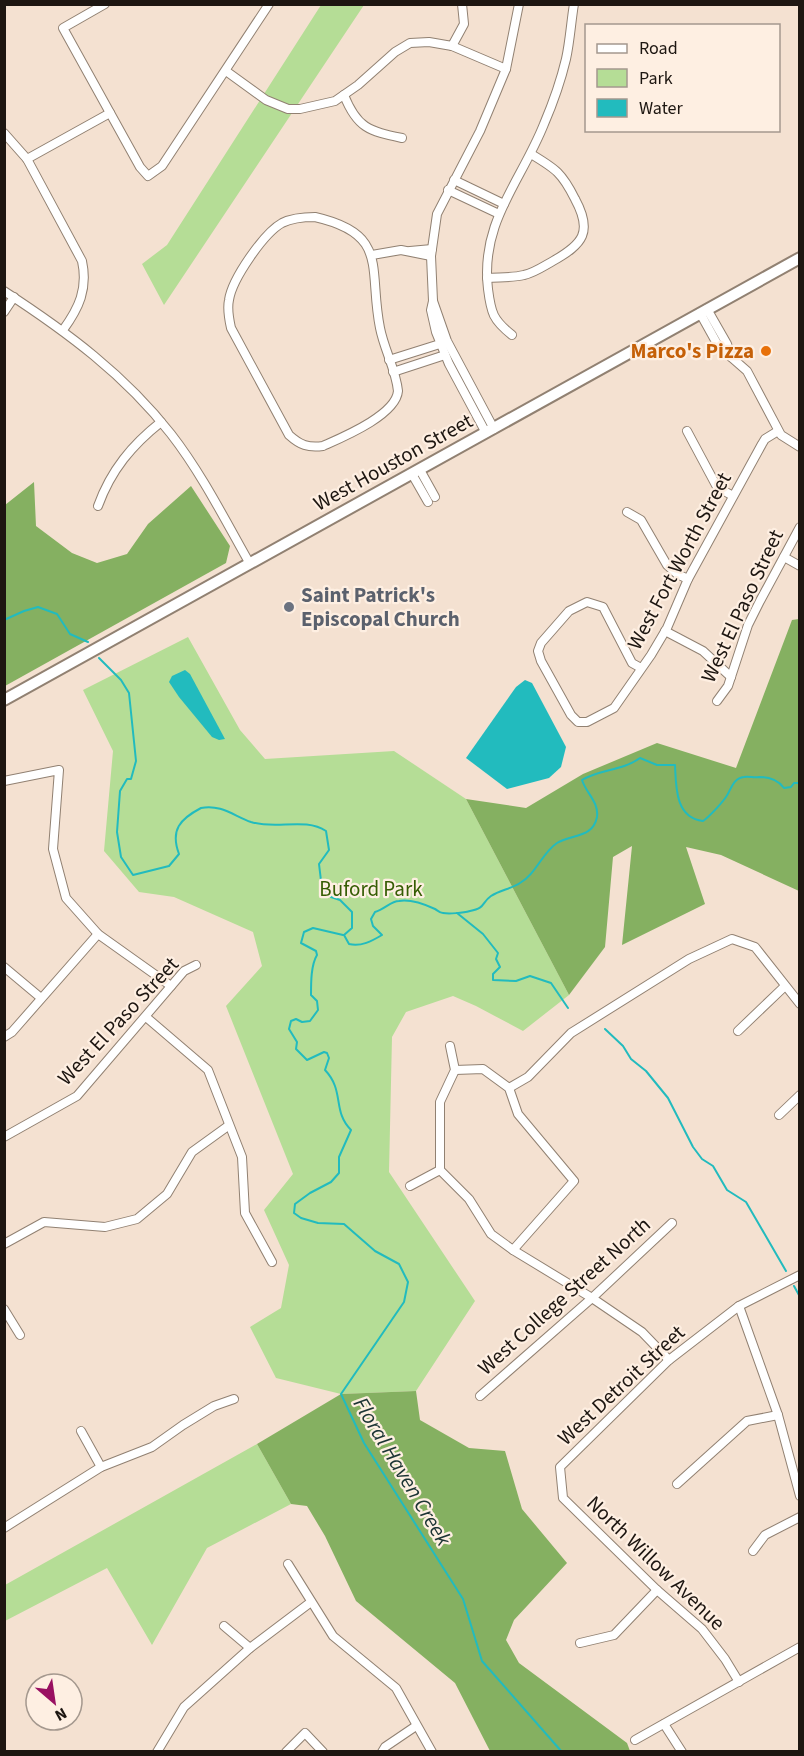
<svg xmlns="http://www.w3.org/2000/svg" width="804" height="1756" font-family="'Source Sans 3',sans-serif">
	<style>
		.green { fill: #b5dd96 }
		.forest { fill: #85b061 }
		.water { fill: #22bbbe }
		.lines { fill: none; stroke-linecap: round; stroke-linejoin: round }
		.stream { stroke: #22bbbe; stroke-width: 2 }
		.street-casing { stroke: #918172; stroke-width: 10 }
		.secondary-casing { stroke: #918172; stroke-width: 14 }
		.street { stroke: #fff; stroke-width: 8 }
		.secondary { stroke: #fff; stroke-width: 10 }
		.food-dot { fill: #e8710a; stroke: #feefe2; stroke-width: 2 }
		.worship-dot { fill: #6b7280; stroke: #feefe2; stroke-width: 2 }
		.labels { text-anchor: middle; stroke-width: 4.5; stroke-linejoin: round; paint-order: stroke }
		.food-label { font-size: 21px; font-weight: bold; fill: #c56008; stroke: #feefe2; text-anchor: end }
		.street-label { font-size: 21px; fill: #1d1611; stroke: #feefe2 }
		.worship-label { font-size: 21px; font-weight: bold; fill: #5b616d; stroke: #feefe2; text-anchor: start }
		.park-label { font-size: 21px; fill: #365d04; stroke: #feefe2 }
		.water-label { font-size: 22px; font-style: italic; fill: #1c3434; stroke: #feefe2 }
	</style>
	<rect width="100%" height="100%" fill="#f4e1d1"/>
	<g class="green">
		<polygon points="321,5 364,5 164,305 142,264 167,245"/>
		<polygon points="188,637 240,730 265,759 394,751 466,799 569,995 523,1031 476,1006 453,996 406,1012 392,1037 389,1172 475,1301 416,1391 341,1394 276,1378 250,1327 281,1308 289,1265 264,1210 293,1174 226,1006 262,966 253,932 174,897 139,892 104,851 113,751 83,690"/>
		<polygon points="257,1444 291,1504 207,1548 152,1645 107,1568 5,1621 5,1585"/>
	</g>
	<g class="forest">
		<polygon points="34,482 36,526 72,553 97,563 127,554 148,524 191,486 230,546 226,563 5,686 5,505"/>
		<polygon points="799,619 799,891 721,855 686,847 705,904 622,945 632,846 613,857 605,947 569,995 466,799 526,808 583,774 657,743 736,768 792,620"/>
		<polygon points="416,1391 420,1420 469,1448 505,1451 522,1509 567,1563 514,1620 506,1640 519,1663 627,1743 630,1751 490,1751 455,1683 356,1601 325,1536 307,1506 291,1504 257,1444 341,1394"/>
	</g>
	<g class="water">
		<polygon points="185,670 190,674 225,739 219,740 212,737 179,697 169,682 172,676"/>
		<polygon points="525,680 532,683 566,747 561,767 549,778 507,789 466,758 516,687"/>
	</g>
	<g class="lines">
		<g class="stream">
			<polyline points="4,620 24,611 38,607 57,614 70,634 88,642"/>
			<path d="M99,658l22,22 8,13 7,68 -5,18h-4l-7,12 -3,41 4,25 12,18 36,-9 10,-12c-9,-24 1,-35 22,-46 20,-4 33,8 50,14 25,8 54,-5 75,9l3,19 -10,14 3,25 9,8 9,3 12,12v16l-8,7 5,9c12,3 23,-3 33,-9l-9,-9 -2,-7 4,-7c10,-3 16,-11 24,-11 12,-2 25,3 36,8 2,1 5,4 8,4 6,1 20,0 27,-2 16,-3 11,-8 21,-15 9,-6 20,-7 29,-13 16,-9 22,-30 37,-40 15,-9 36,-5 40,-26 2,-15 -11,-24 -15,-37 18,-11 40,-9 58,-22l17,7h18c1,21 0,53 28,56 6,-4 18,-17 23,-24 5,-7 7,-19 18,-20 5,-1 10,1 15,0 10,0 19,3 25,11l7,-1 3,-4h6"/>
			<polyline points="457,913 483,934 498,953 496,959 500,967 493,974 493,980 516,981 530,976 551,983 568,1008"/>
			<path d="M343,935l-30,-7 -9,4 -3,11 15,8 1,4c-6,10 -6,27 -6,40l6,6 1,9 -8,11 -8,1 -6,-3 -5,2 -2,8 8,13 -1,7 11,11 17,-8 3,1 2,5 -4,12c20,21 7,41 26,60l-12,27v16l-8,9 -21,11 -15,11 -1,9 7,5 17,5 26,1 31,27 24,13 9,18 -4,20 -63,92 23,49 99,156 19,62 80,91"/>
			<polyline points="605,1029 623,1046 631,1059 646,1071 668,1098 693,1147 702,1159 713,1166 727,1190 746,1202 786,1271"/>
			<polyline points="794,1286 800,1297"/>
		</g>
		<defs>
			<g id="street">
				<polyline points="105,4 63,28 140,167 148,176 162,166 269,4"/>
				<polyline points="452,46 464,24 462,4"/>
				<polyline points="226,71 266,100 288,109 300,109 335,101 358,85 395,52 410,43 429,42 452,46 506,69"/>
				<path d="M344,95c13,33 25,36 58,43"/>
				<path d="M4,133l23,26 55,102c6,28 -3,47 -19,69"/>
				<polyline points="27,159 110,113"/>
				<polyline points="454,180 504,204"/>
				<polyline points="448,190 499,214"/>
				<path d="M315,217c75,17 53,52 65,111 4,21 16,42 18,63 -2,24 -55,46 -75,55 -15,2 -23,-1 -34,-11l-58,-107c-2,-9 -4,-19 -2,-28 3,-21 35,-67 53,-77 10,-5 22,-6 33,-6z"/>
				<polyline points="410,251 432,249"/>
				<polyline points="372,255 401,250 431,256"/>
				<path d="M487,278c12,-1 25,0 37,-3 10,-2 20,-9 29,-14 30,-17 40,-29 22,-62 -13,-26 -19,-30 -44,-45"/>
				<path d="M4,291c63,41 121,84 167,143 31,40 54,86 79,130"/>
				<polyline points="433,301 447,341 494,429"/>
				<polyline points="4,312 14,297"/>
				<polyline points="700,313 720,349 731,357 727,344 707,309"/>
				<path d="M512,335c-19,-15 -21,-22 -24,-46 -8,-67 33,-107 56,-165 9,-21 17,-44 22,-65 4,-18 5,-37 8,-55"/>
				<polyline points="731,357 747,371 781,435 800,447"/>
				<polyline points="389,360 443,343"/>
				<polyline points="393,372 445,355"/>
				<polyline points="687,431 717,487 733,496"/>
				<polyline points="486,433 449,364 436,332 431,310 433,301 431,256 437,214 480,131 506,69 519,4"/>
				<polyline points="420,470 435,497"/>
				<polyline points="412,474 428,502"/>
				<path d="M98,506c13,-36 34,-61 63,-84"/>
				<polyline points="627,512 641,520 667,565 677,574 688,579"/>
				<polyline points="784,557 800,566"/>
				<polyline points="665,631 703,651 731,677"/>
				<polyline points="641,668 632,663 603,607 587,602 569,611 541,643 538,651 541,661 571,715 578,722 587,722 614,708 651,655 667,628 688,579 762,444 765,439 778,431"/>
				<polyline points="717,701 728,686 748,625 760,601 800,527"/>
				<polyline points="4,781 59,770 53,849 66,898 98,934 171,986"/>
				<polyline points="4,967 41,998"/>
				<polyline points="146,1017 208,1070 242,1157 245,1213 272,1262"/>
				<polyline points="738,1031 784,987"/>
				<polyline points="4,1037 12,1032 98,934"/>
				<polyline points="450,1046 455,1070 440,1102 440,1170 469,1199 491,1234 513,1250 592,1298 642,1332 669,1360"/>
				<polyline points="455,1070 483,1069 509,1088 518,1114 574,1181 513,1250"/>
				<polyline points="509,1088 528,1077 571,1033 689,959 732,939 755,947 800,1004"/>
				<polyline points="779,1115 800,1095"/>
				<polyline points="4,1137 77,1096 184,971 196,965"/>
				<polyline points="410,1186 440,1170"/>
				<polyline points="4,1244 44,1222 105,1227 137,1219 167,1194 192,1152 228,1126"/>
				<polyline points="739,1306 778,1415 800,1496"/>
				<polyline points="4,1309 20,1335"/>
				<polyline points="480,1396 592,1298 672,1223"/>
				<polyline points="81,1431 101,1467"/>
				<polyline points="677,1484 747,1421 778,1415"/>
				<polyline points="4,1528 101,1467 152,1447 183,1425 214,1406 234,1399"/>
				<polyline points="753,1551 765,1535 800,1517"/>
				<polyline points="288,1564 333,1636 396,1688 432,1752"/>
				<polyline points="224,1626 250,1648"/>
				<polyline points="580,1643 614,1635 657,1590"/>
				<polyline points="739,1682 725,1659 702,1629 657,1590 563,1498 560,1467 669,1360 739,1306 800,1275"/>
				<polyline points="664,1724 682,1752"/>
				<polyline points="635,1740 800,1647"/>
				<polyline points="157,1752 184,1707 250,1648 311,1602"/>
				<polyline points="286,1752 305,1733 323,1752"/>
				<polyline points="382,1752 385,1747 416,1726"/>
			</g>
			<polyline id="secondary" points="4,700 800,258"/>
		</defs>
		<use href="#street" class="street-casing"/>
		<use href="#secondary" class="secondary-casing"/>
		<use href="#street" class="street"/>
		<use href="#secondary" class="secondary"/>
	</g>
	<circle class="food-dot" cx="766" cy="351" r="6"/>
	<circle class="worship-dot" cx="289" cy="607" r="6"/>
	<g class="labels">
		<g class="food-label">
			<text x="754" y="358">Marco's Pizza</text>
		</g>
		<g class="street-label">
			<text transform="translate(393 462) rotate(-29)" y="7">West Houston Street</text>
			<text transform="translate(679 561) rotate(-62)" y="7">West Fort Worth Street</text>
			<text transform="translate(742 606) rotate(-65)" y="7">West El Paso Street</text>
			<text transform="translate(118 1021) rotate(-47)" y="7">West El Paso Street</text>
			<text transform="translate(564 1296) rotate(-42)" y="7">West College Street North</text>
			<text transform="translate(621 1385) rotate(-43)" y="7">West Detroit Street</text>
			<text transform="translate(656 1563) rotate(44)" y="7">North Willow Avenue</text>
		</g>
		<g class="worship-label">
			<text x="301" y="602">Saint Patrick's<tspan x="301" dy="24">Episcopal Church</tspan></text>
		</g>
		<g class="park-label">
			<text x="371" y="896">Buford Park</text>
		</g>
		<g class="water-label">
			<text transform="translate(403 1471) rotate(59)" y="8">Floral Haven Creek</text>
		</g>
	</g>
	<rect width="804" height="1756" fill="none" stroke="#1d1611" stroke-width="12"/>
	<rect x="585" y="24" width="195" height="108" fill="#feefe2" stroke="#a4988e" stroke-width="1.5"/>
	<rect x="597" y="44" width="30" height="9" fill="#ffffff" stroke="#a4988e" stroke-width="1.5"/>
	<text x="639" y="54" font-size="18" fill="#1d1611">Road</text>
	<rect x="597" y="69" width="30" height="18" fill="#b5dd96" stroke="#a4988e" stroke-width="1.5"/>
	<text x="639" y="84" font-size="18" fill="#1d1611">Park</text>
	<rect x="597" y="99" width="30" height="18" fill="#22bbbe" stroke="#a4988e" stroke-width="1.5"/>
	<text x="639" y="114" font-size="18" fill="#1d1611">Water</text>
	<g transform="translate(54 1702) rotate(151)"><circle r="28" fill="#feefe2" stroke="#a4988e" stroke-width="1.5"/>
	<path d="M0-4.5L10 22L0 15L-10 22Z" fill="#991062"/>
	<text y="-9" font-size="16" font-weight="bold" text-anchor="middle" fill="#1d1611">N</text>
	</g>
</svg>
